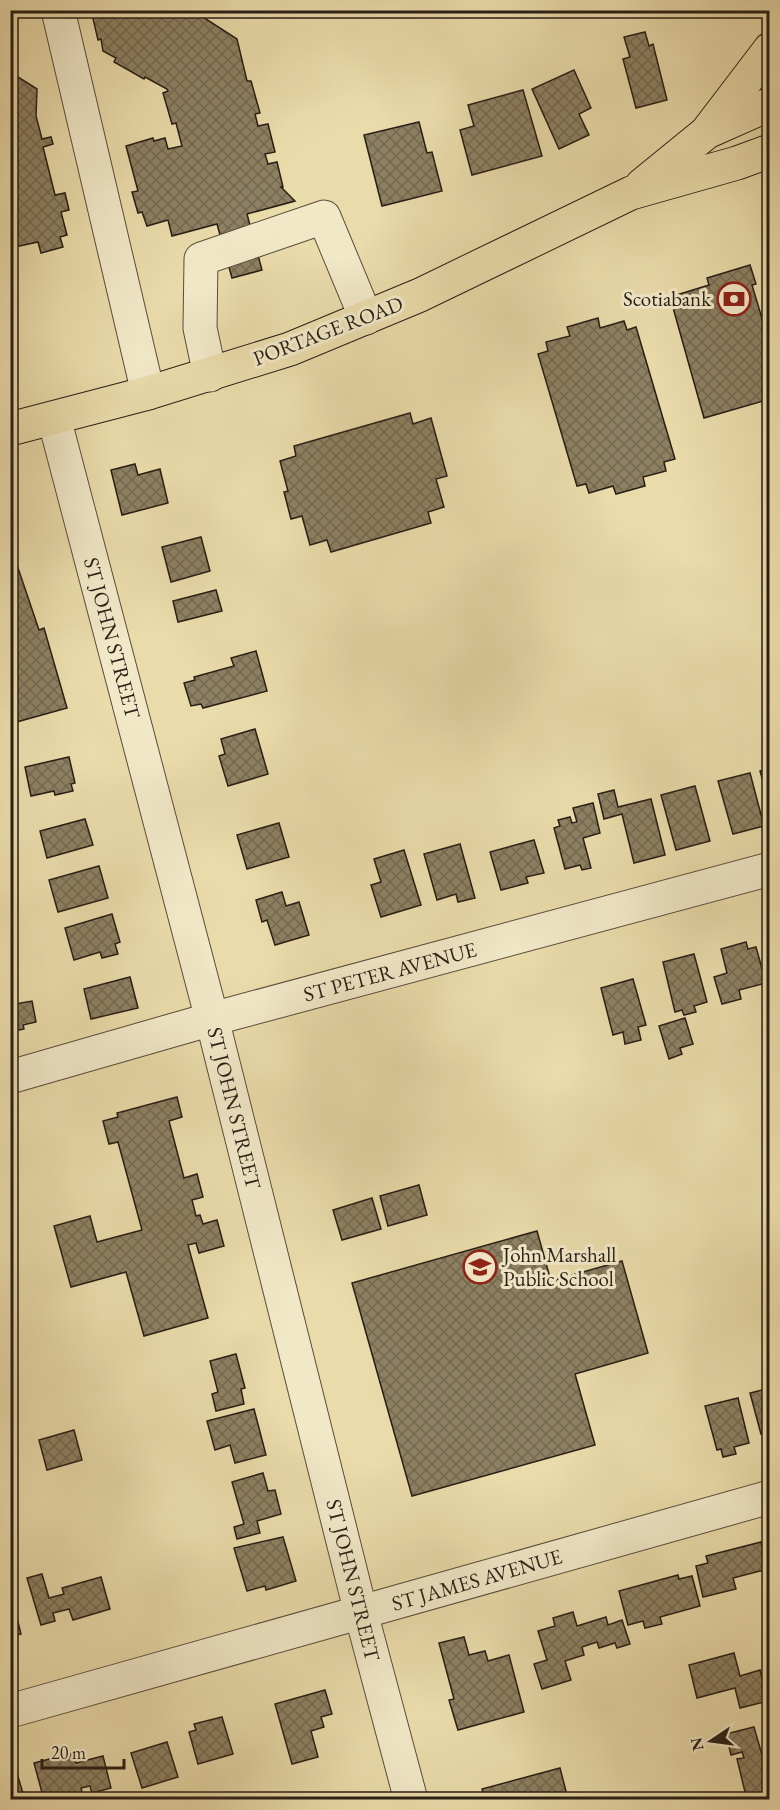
<svg xmlns="http://www.w3.org/2000/svg" width="780" height="1810" font-family="'EB Garamond',serif">
	<style>
		.building { fill: url(#building-cross-hatch); stroke: #281e15; stroke-width: 1.5 }
		.lines { fill: none; stroke-linecap: round; stroke-linejoin: round }
		.minor-casing { stroke: #584d3a; stroke-width: 35 }
		.major-casing { stroke: #281e15; stroke-width: 35 }
		.minor { stroke: #f1e8c8; stroke-width: 33 }
		.major { stroke: #eadbaa; stroke-width: 33 }
		.labels { text-anchor: middle; stroke-width: 6; stroke-linejoin: round; paint-order: stroke }
		.poi-label { font-size: 21px; fill: #281e15; stroke: #f1e8c8; text-anchor: end }
		.street-label { font-size: 21px; fill: #281e15; stroke: #f1e8c8 }
	</style>
	<defs>
		<pattern id="building-cross-hatch" width="8" height="8" patternUnits="userSpaceOnUse" patternTransform="scale(1.5)"><rect width="8" height="8" fill="#8d8062"/><path d="M0 0l8 8M0 8l8-8" fill="none" stroke="#736850"/></pattern>
	</defs>
	<rect width="100%" height="100%" fill="#eadbaa"/>
	<filter id="stains"><feTurbulence type="fractalNoise" baseFrequency=".00333" numOctaves="4"/><feColorMatrix values="0 0 0 0 .2 0 0 0 0 .09 0 0 0 0 .02 0 0 0 .5 -.17"/></filter>
	<radialGradient id="worn" r=".72"><stop offset=".6" stop-color="#630" stop-opacity="0"/><stop offset="1" stop-color="#630" stop-opacity=".3"/></radialGradient>
	<g class="building">
		<polygon points="91,10 192,10 237,39 247,81 251,81 260,113 255,114 258,126 268,124 275,152 265,154 268,164 277,162 283,187 281,187 295,201 247,214 262,270 232,278 217,224 172,236 168,220 147,226 142,212 138,213 132,192 138,191 126,146 153,138 154,141 165,138 168,149 182,146 176,123 172,124 163,93 168,91 167,89 145,77 144,79 114,62 116,58 103,51 101,39 98,40"/>
		<polygon points="645,32 649,46 653,44 667,100 636,108 623,59 630,57 624,37"/>
		<polygon points="574,70 591,108 579,114 589,135 559,149 532,89"/>
		<polygon points="10,72 37,89 36,116 42,139 51,137 53,144 43,147 55,195 65,193 69,210 61,212 67,235 60,237 63,247 41,253 38,242 10,248 10,241 15,240 10,222"/>
		<polygon points="523,90 542,156 472,175 460,130 474,126 468,105"/>
		<polygon points="419,122 427,153 432,152 442,191 382,206 364,135"/>
		<polygon points="750,265 756,284 752,285 770,345 770,399 704,418 670,297 709,285 707,278"/>
		<polygon points="598,318 600,328 624,321 627,330 636,327 675,459 664,462 666,471 643,477 645,486 616,494 613,486 589,493 586,484 577,486 538,354 548,351 546,342 570,336 567,327"/>
		<polygon points="410,413 413,424 431,418 447,476 436,479 444,507 428,512 431,523 331,552 327,540 310,545 302,516 291,519 284,492 288,491 280,461 296,456 294,446"/>
		<polygon points="135,464 138,475 160,469 168,503 122,515 111,470"/>
		<polygon points="201,537 210,571 171,582 162,547"/>
		<polygon points="15,559 39,630 44,628 67,708 13,723 10,715 10,560"/>
		<polygon points="216,590 222,611 178,622 173,601"/>
		<polygon points="256,651 267,691 203,708 201,704 191,706 184,683 195,680 194,677 234,666 231,658"/>
		<polygon points="255,729 268,774 228,786 219,756 225,754 221,739"/>
		<polygon points="69,757 75,783 71,784 73,791 55,795 54,791 31,796 25,767"/>
		<polygon points="770,768 770,806 760,771"/>
		<polygon points="750,773 764,826 733,834 718,781"/>
		<polygon points="695,786 710,841 676,850 661,795"/>
		<polygon points="614,790 618,807 651,799 665,855 634,863 622,814 604,819 598,794"/>
		<polygon points="593,803 600,833 583,838 591,868 582,870 580,865 565,869 554,828 560,826 558,820 570,817 572,823 577,822 573,808"/>
		<polygon points="85,819 93,845 47,858 40,831"/>
		<polygon points="279,823 289,857 247,869 237,835"/>
		<polygon points="534,840 544,873 526,877 528,883 501,890 490,852"/>
		<polygon points="460,844 475,898 458,902 456,894 437,900 424,854"/>
		<polygon points="404,850 421,905 381,917 371,885 381,882 374,859"/>
		<polygon points="99,866 108,898 58,912 49,880"/>
		<polygon points="282,892 286,906 299,902 309,935 275,945 267,920 262,922 256,900"/>
		<polygon points="112,914 120,942 115,944 118,954 102,958 100,952 74,960 65,928"/>
		<polygon points="746,942 748,949 756,947 766,983 739,990 741,999 722,1004 714,977 727,973 721,949"/>
		<polygon points="694,954 707,1002 694,1006 696,1012 684,1015 682,1010 675,1012 663,962"/>
		<polygon points="130,977 138,1008 91,1019 84,989"/>
		<polygon points="633,979 646,1025 638,1027 641,1040 625,1044 623,1032 613,1035 601,988"/>
		<polygon points="32,1001 36,1022 23,1025 24,1029 10,1032 10,1005"/>
		<polygon points="685,1018 693,1044 680,1048 682,1054 669,1059 659,1026"/>
		<polygon points="177,1097 182,1117 169,1121 184,1178 197,1174 203,1197 192,1200 196,1216 200,1215 203,1224 217,1220 224,1246 199,1253 196,1243 188,1245 208,1318 144,1336 126,1272 71,1287 54,1226 90,1216 97,1242 142,1230 118,1142 109,1144 103,1121 118,1117 117,1113"/>
		<polygon points="419,1185 427,1215 388,1226 380,1196"/>
		<polygon points="372,1198 381,1229 342,1240 333,1210"/>
		<polygon points="537,1231 551,1281 622,1261 648,1353 575,1374 595,1445 412,1496 352,1283"/>
		<polygon points="236,1354 245,1388 241,1389 244,1404 216,1411 212,1394 218,1392 210,1361"/>
		<polygon points="770,1388 770,1432 761,1434 750,1393"/>
		<polygon points="738,1398 749,1443 734,1447 736,1454 723,1457 721,1449 717,1450 705,1406"/>
		<polygon points="254,1409 266,1455 235,1463 230,1445 215,1450 207,1421"/>
		<polygon points="74,1430 82,1460 47,1470 39,1440"/>
		<polygon points="263,1473 268,1491 275,1490 281,1514 257,1521 260,1533 237,1539 234,1527 244,1524 232,1482"/>
		<polygon points="283,1537 296,1581 266,1590 265,1586 247,1591 234,1548"/>
		<polygon points="761,1542 768,1569 733,1578 736,1589 703,1597 696,1566 708,1563 706,1556"/>
		<polygon points="42,1574 49,1598 64,1594 62,1588 101,1577 110,1609 73,1620 69,1609 53,1613 55,1621 41,1625 27,1578"/>
		<polygon points="678,1575 679,1579 692,1576 700,1606 660,1617 662,1624 645,1628 643,1621 628,1625 619,1591"/>
		<polygon points="10,1590 21,1634 10,1637"/>
		<polygon points="573,1612 577,1626 606,1617 608,1625 622,1620 630,1644 617,1648 615,1643 599,1648 597,1642 582,1647 584,1655 565,1661 571,1680 542,1689 534,1664 547,1660 538,1631 555,1626 553,1618"/>
		<polygon points="464,1637 469,1655 485,1651 488,1661 509,1655 524,1712 458,1730 449,1700 454,1699 439,1643"/>
		<polygon points="734,1653 740,1676 760,1670 768,1701 740,1708 735,1688 697,1698 689,1665"/>
		<polygon points="325,1690 332,1714 321,1717 324,1727 311,1731 318,1757 292,1764 275,1704"/>
		<polygon points="222,1717 233,1754 198,1764 189,1732 196,1730 194,1724"/>
		<polygon points="754,1727 762,1755 770,1753 769,1800 747,1800 737,1759 744,1758 742,1752 731,1755 726,1734"/>
		<polygon points="167,1742 178,1777 142,1788 131,1753"/>
		<polygon points="73,1753 76,1763 103,1756 111,1788 92,1793 90,1786 81,1788 84,1800 44,1800 34,1763"/>
		<polygon points="560,1768 568,1799 485,1800 482,1789"/>
		<polygon points="16,1770 25,1800 10,1800 10,1772"/>
	</g>
	<g class="lines">
		<defs>
			<g id="minor">
				<polyline points="58,10 148,393"/>
				<polyline points="210,375 200,328 201,259 324,217 366,318"/>
				<polyline points="54,418 212,1019 361,1613 411,1800"/>
				<polyline points="10,1077 212,1019 770,869"/>
				<polyline points="10,1711 770,1497"/>
			</g>
			<g id="major">
				<polyline points="709,129 770,49"/>
				<polyline points="642,185 707,132 770,104"/>
				<polyline points="10,429 148,393 290,349 420,295 631,193 737,163 770,151"/>
			</g>
		</defs>
		<use href="#minor" class="minor-casing"/>
		<use href="#major" class="major-casing"/>
		<use href="#minor" class="minor"/>
		<use href="#major" class="major"/>
	</g>
	<defs>
		<symbol id="bank-ring" viewBox="-11 -11 22 22"><circle r="9.5" fill="#f1e8c8" stroke="#8f2418" stroke-width="1.5"/><path d="M-6-4H6V4H-6ZM0-2.3a2.3 2.3 0 1 0 0 4.6a2.3 2.3 0 1 0 0-4.6Z" fill="#8f2418"/></symbol>
		<symbol id="school-ring" viewBox="-11 -11 22 22"><circle r="9.5" fill="#f1e8c8" stroke="#8f2418" stroke-width="1.5"/><path d="M0-5L7-2L0 1L-7-2ZM-4 1L0 2.5L4 1V4Q0 6-4 4Z" fill="#8f2418"/></symbol>
	</defs>
	<g fill-rule="evenodd">
		<use href="#bank-ring" x="715" y="280" width="38" height="38"/>
		<use href="#school-ring" x="461" y="1248" width="38" height="38"/>
	</g>
	<g class="labels">
		<g class="poi-label">
			<text x="711" y="306">Scotiabank</text>
			<text x="503" y="1262" text-anchor="start">John Marshall<tspan x="503" dy="24">Public School</tspan></text>
		</g>
		<g class="street-label">
			<text transform="translate(328 331) rotate(-21)" y="7">PORTAGE ROAD</text>
			<text transform="translate(112 638) rotate(75)" y="7">ST JOHN STREET</text>
			<text transform="translate(390 972) rotate(-15)" y="7">ST PETER AVENUE</text>
			<text transform="translate(234 1108) rotate(76)" y="7">ST JOHN STREET</text>
			<text transform="translate(353 1580) rotate(76)" y="7">ST JOHN STREET</text>
			<text transform="translate(477 1580) rotate(-16)" y="7">ST JAMES AVENUE</text>
		</g>
	</g>
	<rect width="780" height="1810" fill="none" stroke="#eadbaa" stroke-width="36"/>
	<rect x="12" y="12" width="756" height="1786" fill="none" stroke="#281e15" stroke-width="3"/>
	<rect x="18" y="18" width="744" height="1774" fill="none" stroke="#281e15" stroke-width="1.5"/>
	<g transform="translate(711 1741) rotate(257)" stroke="#f1e8c8" stroke-width="4.5" paint-order="stroke">
	<path d="M0-4.5L10 22L0 15L-10 22Z" fill="#281e15"/>
	<text y="-9" font-size="16" font-weight="bold" text-anchor="middle" fill="#281e15">N</text>
	</g>
	<path d="M42 1759v9h82v-9" fill="none" stroke="#281e15" stroke-width="3"/>
	<text x="51" y="1759" font-size="18" fill="#281e15" stroke="#f1e8c8" stroke-width="4.5" paint-order="stroke">20 m</text>
	<rect width="100%" height="100%" filter="url(#stains)"/>
	<rect width="100%" height="100%" fill="url(#worn)"/>
</svg>
